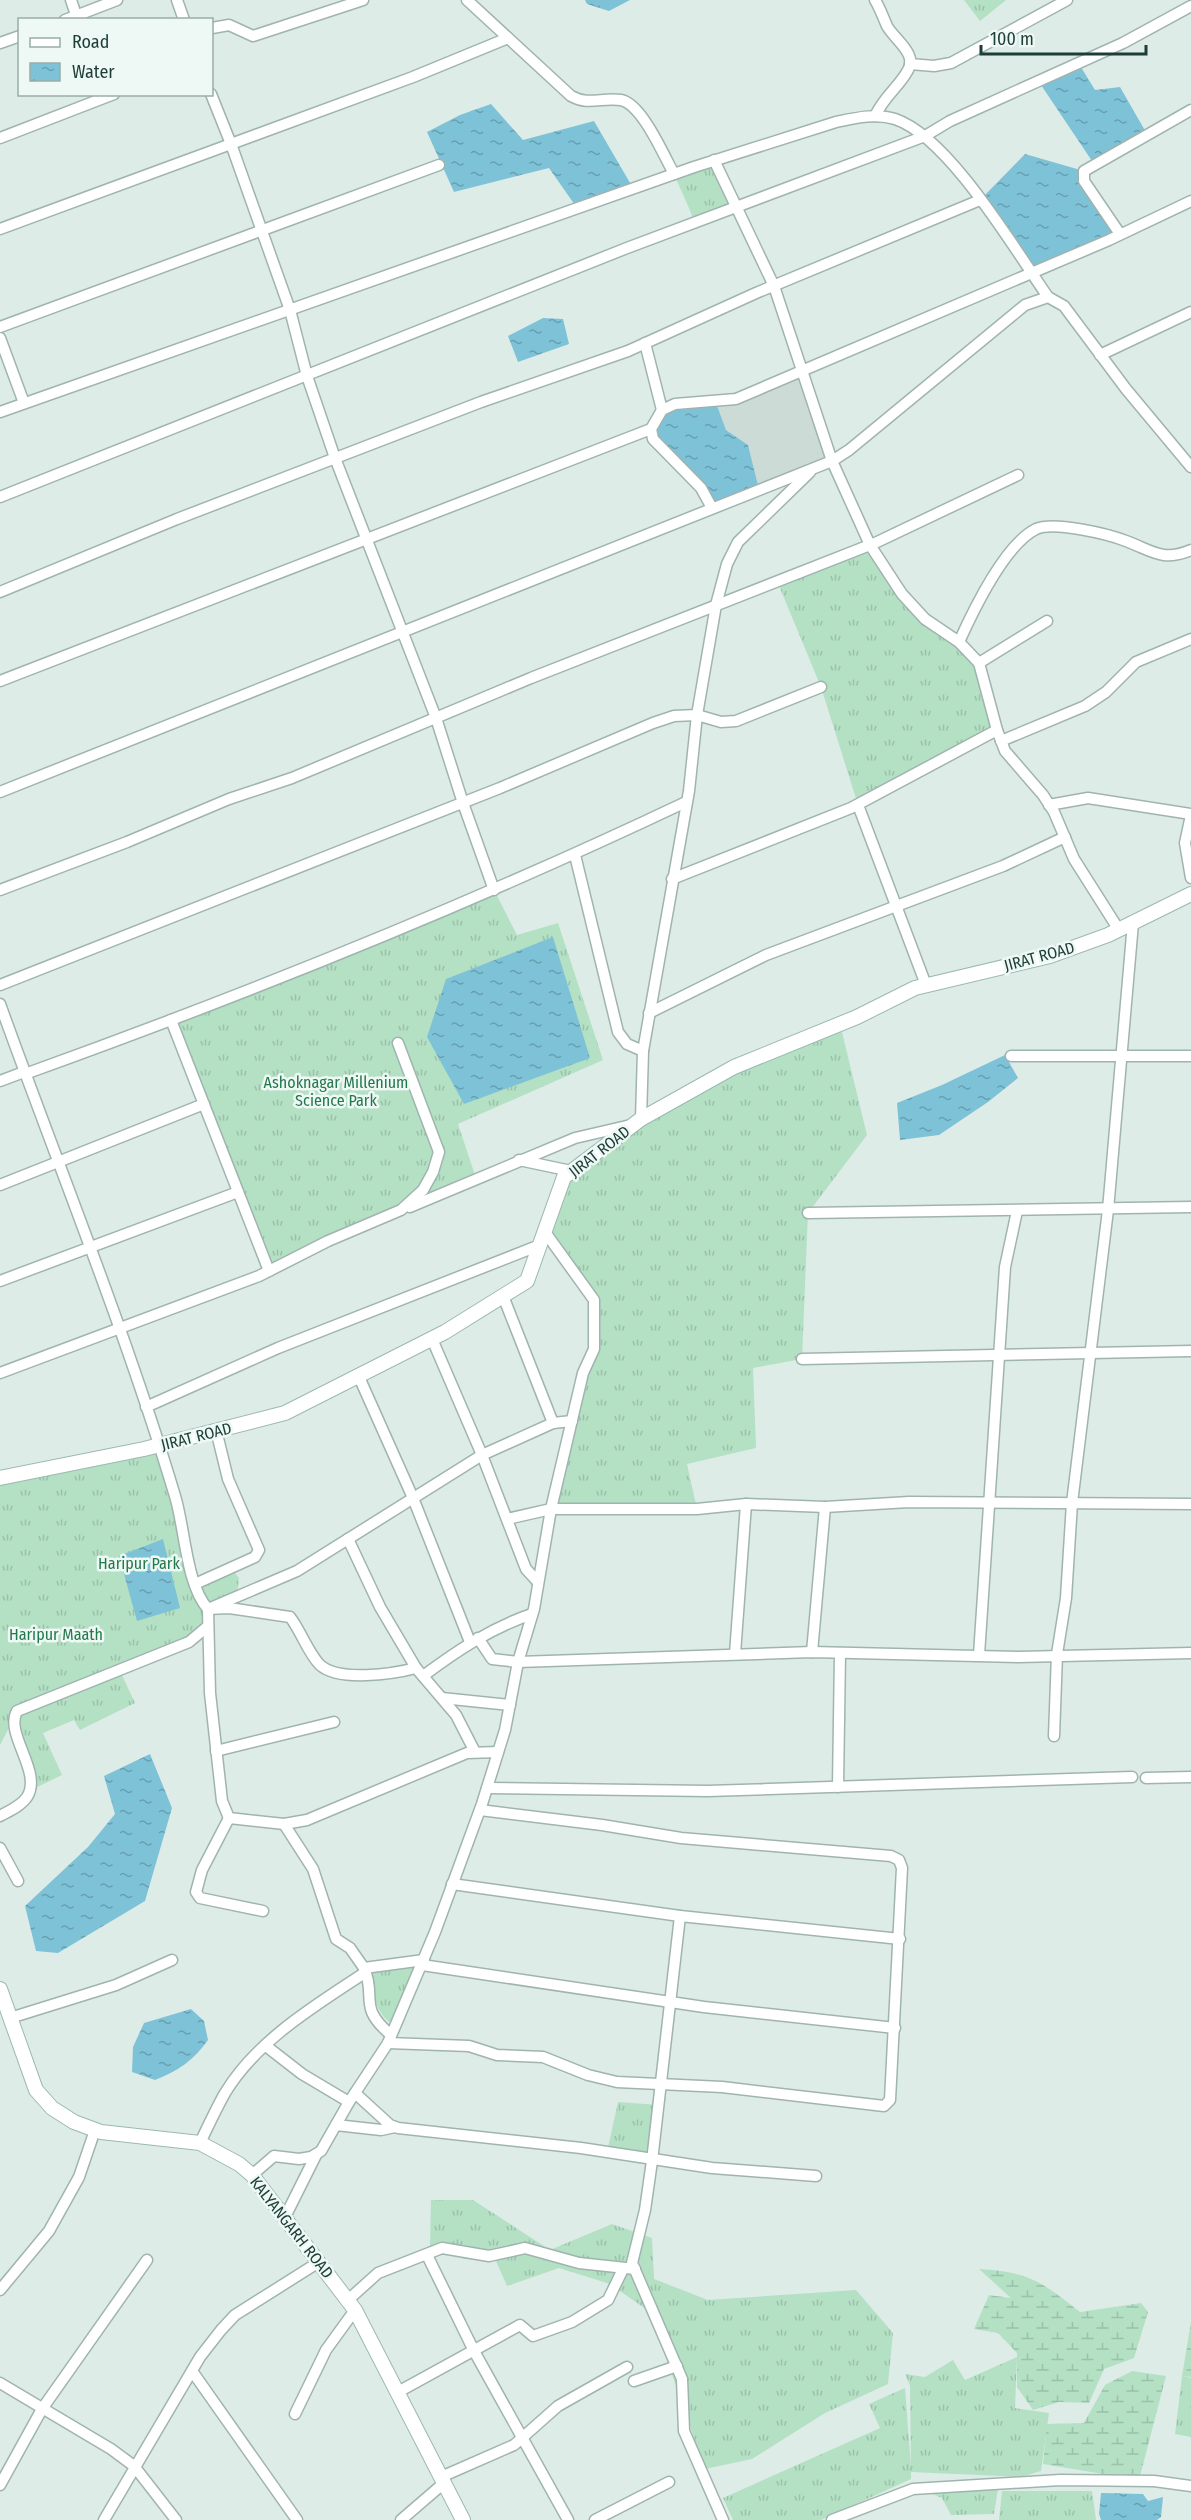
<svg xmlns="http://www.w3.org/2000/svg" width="1191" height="2520" font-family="'Fira Sans Condensed',sans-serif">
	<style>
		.built { fill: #ccdbd6 }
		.grass { fill: url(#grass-tufts) }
		.wetland { fill: url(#wetland-marsh) }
		.water { fill: url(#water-ripples) }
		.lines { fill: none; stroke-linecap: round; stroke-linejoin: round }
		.street-casing { stroke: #a0b4af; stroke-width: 13 }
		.secondary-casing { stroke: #9bb9b1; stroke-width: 16 }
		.street { stroke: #fff; stroke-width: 10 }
		.secondary { stroke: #fff; stroke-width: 14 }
		.labels { text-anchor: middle; stroke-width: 5; stroke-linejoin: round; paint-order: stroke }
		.street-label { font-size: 16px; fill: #1d3d37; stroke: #eef8f4 }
		.park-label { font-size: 16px; fill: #23784c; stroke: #eef8f4 }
	</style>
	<defs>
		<pattern id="grass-tufts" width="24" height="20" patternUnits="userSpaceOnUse" patternTransform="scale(1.5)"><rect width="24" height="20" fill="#b4e0c4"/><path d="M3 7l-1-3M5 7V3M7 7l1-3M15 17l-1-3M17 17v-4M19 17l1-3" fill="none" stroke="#9ac1a9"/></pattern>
		<pattern id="wetland-marsh" width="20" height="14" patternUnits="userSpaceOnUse" patternTransform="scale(1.5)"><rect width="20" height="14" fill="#b4e0c4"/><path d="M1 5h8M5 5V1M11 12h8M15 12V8" fill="none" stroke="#9ac1a9"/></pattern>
		<pattern id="water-ripples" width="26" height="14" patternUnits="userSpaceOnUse" patternTransform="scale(1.5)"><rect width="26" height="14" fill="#7ec2d8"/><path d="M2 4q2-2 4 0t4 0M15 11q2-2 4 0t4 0" fill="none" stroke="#679fb0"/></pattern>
	</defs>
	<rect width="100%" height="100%" fill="#deece7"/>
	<polygon class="built" points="801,371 832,461 759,489 748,445 726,430 715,400"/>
	<g class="grass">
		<polygon points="964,0 1006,0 980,21"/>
		<polygon points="714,160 734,208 695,222 674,174"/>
		<polygon points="870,545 902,594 979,663 997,730 858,805 821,687 777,581"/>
		<polygon points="494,890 517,935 558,923 603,1060 458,1124 476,1178 269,1271 171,1020"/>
		<polygon points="840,1024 867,1135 808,1213 802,1359 753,1368 756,1448 687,1464 697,1509 551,1509 594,1349 594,1300 545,1232 564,1177 667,1104"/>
		<polygon points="158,1445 195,1583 231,1568 239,1578 237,1596 208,1609 203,1632 120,1671 135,1703 80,1730 74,1720 43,1733 62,1775 29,1791 14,1718 0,1745 0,1477"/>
		<path d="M421,1963l-27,63c-26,-20 -16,-34 -24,-60z"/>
		<polygon points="618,2102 659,2105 652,2161 607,2152"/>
		<polygon points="431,2200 473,2200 550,2250 612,2224 652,2238 654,2279 708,2300 856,2290 893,2333 888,2384 825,2413 752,2459 705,2469 650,2312 610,2284 559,2268 507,2286 496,2261 464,2259 430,2246"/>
		<polygon points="1017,2357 1015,2408 1049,2413 1041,2471 1021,2477 911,2472 911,2479 821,2520 733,2520 723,2498 880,2428 869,2404 905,2388 911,2467 910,2385 905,2374 925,2377 953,2360 965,2380"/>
		<polygon points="1182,2376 1191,2378 1191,2437 1175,2434"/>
		<polygon points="998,2489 994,2514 951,2515 942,2498 930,2493"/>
		<polygon points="1002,2491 1092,2491 1096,2520 999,2520"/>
	</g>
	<g class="wetland">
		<path d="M979,2269c51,3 63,13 101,43l61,-9 7,9 -14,46 -30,11 -15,34 -30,-1 -26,8 -16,-23v-34l-19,-20 -24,-4 15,-34 22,3z"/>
		<polygon points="1191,2322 1191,2377 1182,2376"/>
		<polygon points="1132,2371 1166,2376 1139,2480 1043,2464 1047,2424 1084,2423 1105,2385"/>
	</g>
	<g class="water">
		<polygon points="585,0 630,0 609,11 587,4"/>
		<polygon points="1079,64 1095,90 1120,87 1147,134 1094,164 1039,82"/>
		<polygon points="491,104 523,140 594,121 633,188 577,208 549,168 454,192 427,132 460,115"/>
		<polygon points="1025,154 1084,171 1120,234 1031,272 980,200"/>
		<polygon points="543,318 563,319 569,344 518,362 508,336"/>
		<polygon points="715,400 726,430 748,445 759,489 712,508 653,439 662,410"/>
		<polygon points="553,937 590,1058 464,1104 427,1037 446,979"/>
		<polygon points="1005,1055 1018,1078 988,1102 939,1135 900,1140 897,1103 942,1085"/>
		<polygon points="163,1539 180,1608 137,1621 119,1556"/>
		<polygon points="150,1754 172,1808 145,1901 58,1953 36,1951 25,1906 88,1847 115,1814 104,1776"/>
		<path d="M191,2009l13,12 4,19c-14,20 -30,31 -53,40l-23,-8 1,-25 11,-24z"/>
		<polygon points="1101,2493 1143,2494 1148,2501 1163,2497 1161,2517 1157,2520 1101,2520 1099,2514"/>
	</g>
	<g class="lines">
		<defs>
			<g id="street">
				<polyline points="71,0 76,15"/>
				<polyline points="177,0 184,20"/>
				<path d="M467,0l104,96c18,10 31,1 50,4 21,4 43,56 53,74"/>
				<polyline points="65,20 117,0"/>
				<polyline points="212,28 229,25 253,36 363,0"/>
				<polyline points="0,43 20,36"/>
				<polyline points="910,64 934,66 951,63 1067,0"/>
				<polyline points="211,94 231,144 290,310 307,376 335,458 436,718 463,803 494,890"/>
				<path d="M875,116c10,-21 24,-29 33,-46 10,-16 -14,-31 -21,-44 -4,-9 -7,-18 -12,-26"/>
				<polyline points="0,138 114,94"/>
				<polyline points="714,160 774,286 832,461 870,545 902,594 925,619 959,642 979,663 997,730 1005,751 1043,795 1054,812 1074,859 1119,930"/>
				<polyline points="0,229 413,77 508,38"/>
				<polyline points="1120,234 1084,181 1084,171 1191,110"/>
				<polyline points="0,327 439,165"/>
				<polyline points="0,338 24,403"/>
				<polyline points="645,343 662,410"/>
				<polyline points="1100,355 1191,312"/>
				<path d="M0,412l694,-245 142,-45c19,-4 40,-9 59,-3 54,18 120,131 153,178"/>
				<polyline points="0,497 627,248 925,136 950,121 1123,43 1191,6"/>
				<polyline points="712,508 701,488 653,439 651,429 662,410 675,404 736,399 1109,240 1191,201"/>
				<polyline points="0,592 177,519 481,402 628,351 756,293 980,200"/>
				<path d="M959,642c14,-31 45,-97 77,-113 18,-8 72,5 90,12 27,10 36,21 65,9"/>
				<polyline points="979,663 1047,621"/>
				<polyline points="0,681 651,429"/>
				<polyline points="1001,741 1085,706 1106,692 1136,662 1191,639"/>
				<polyline points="0,792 832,461 849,450 1025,305 1048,297 1064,306 1126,389 1191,467"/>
				<polyline points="858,805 926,985"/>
				<polyline points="1049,805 1088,798 1191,814"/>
				<polyline points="1191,815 1185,843 1191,878"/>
				<polyline points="575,855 618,1032 627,1044 643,1051"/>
				<polyline points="672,879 851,808 997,730"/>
				<polyline points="0,890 127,842 229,799 292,778 531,678 875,543 1018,475"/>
				<polyline points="0,985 500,788 653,723 674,716 697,715 721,722 736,721 821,687"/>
				<path d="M0,1004c59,164 125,325 175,492 10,32 11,89 33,113l21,-1 61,9c11,14 18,36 30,48 19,17 73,9 96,3l40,47 19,37"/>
				<polyline points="649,1013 766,955 1003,866 1065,837"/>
				<polyline points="171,1020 269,1271"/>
				<polyline points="1011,1056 1191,1056"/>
				<path d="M25,1074c225,-81 446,-170 661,-272"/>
				<polyline points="0,1081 24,1072"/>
				<polyline points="641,1119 643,1051 689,791 697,715 716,605 727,564 738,542 810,472"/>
				<polyline points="519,1160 571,1171"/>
				<polyline points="0,1185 204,1104"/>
				<polyline points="410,1207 575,1138 631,1125"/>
				<polyline points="808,1213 1191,1207"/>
				<polyline points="0,1281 238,1192"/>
				<polyline points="503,1296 553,1423"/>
				<polyline points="432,1339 482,1455 526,1569 538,1582"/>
				<polyline points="802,1359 1191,1351"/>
				<polyline points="0,1373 259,1276 328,1241 401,1210 423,1190 433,1172 439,1152 398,1043"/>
				<polyline points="359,1377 413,1498 470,1642"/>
				<polyline points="146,1407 278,1348 540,1245"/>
				<polyline points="507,1519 551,1509 697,1509 746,1504 825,1507 909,1502 1191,1504"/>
				<polyline points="348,1539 380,1607 416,1668"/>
				<polyline points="195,1584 255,1557 259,1550 228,1479 216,1430"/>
				<polyline points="478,1638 492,1659 518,1662 812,1652 1018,1657 1191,1653"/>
				<polyline points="812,1652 825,1507"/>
				<polyline points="735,1654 746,1504"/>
				<polyline points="979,1655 1005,1267 1017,1211"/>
				<path d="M423,1676c35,-26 68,-48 109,-62"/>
				<polyline points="442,1698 510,1705"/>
				<polyline points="1054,1736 1057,1654 1066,1598 1072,1503 1108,1210 1133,923"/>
				<polyline points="216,1751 334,1722"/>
				<polyline points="498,1752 467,1753 307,1820 284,1824 229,1818 222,1801 210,1693 208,1609 297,1571 482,1455 553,1423 572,1421"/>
				<polyline points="1146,1778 1191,1777"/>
				<polyline points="838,1787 840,1653"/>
				<polyline points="487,1788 708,1791 1132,1777"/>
				<path d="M0,1816c9,-5 21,-10 27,-19 16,-25 -23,-63 -10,-86l172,-69 19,-16"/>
				<polyline points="229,1818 202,1870 196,1892 200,1898 263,1911"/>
				<polyline points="284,1824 313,1869 336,1939 350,1948 364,1968 424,1960"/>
				<polyline points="0,1848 18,1881"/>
				<polyline points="452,1884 680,1916 900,1939"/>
				<polyline points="680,1916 652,2161 645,2210 632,2263 682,2379 684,2431 723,2520"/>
				<polyline points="422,1965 704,2007 895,2028"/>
				<path d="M364,1968c13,29 -7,38 26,66"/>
				<polyline points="10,2018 116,1985 172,1960"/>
				<polyline points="388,2043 469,2046 497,2055 543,2057 588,2075 617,2082 722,2087 884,2106 890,2100 902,1868 899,1860 891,1856 681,1838 602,1825 480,1810"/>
				<polyline points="266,2046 302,2074 349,2102"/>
				<polyline points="355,2093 390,2125 398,2128 581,2148 712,2168 816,2176"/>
				<polyline points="336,2125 381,2130 395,2127"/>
				<path d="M200,2143c8,-17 16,-34 25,-50 32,-53 91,-88 141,-121"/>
				<polyline points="252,2175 274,2156 299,2159 311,2157 321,2151 349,2102 388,2043 435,1932 482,1804 505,1730 518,1662 534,1609 551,1509 583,1373 594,1349 594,1300 545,1232"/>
				<polyline points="285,2217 316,2155"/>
				<polyline points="427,2255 474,2351 568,2520"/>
				<polyline points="0,2290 49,2231 79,2177 95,2130"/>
				<polyline points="348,2300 378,2273 442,2248 489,2256 525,2248 579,2263 635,2269"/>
				<polyline points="192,2371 297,2520"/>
				<polyline points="634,2381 677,2366"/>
				<polyline points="0,2383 111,2449 134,2466 176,2520"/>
				<polyline points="398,2392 520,2325 533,2336 572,2322 608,2300 623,2269"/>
				<polyline points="295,2414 326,2350 355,2310"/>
				<polyline points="441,2477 514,2445 558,2406 627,2367"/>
				<polyline points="0,2485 42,2409 147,2260"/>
				<polyline points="104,2520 200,2357 221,2330 235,2315 319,2262"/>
				<polyline points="401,2520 444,2483"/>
				<polyline points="595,2520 669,2482"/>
				<polyline points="832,2520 913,2489 1060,2480 1154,2481 1191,2486"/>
			</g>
			<g id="secondary">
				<polyline points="0,1478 144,1449 285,1413 445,1332 527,1281 564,1177 641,1119 734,1067 857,1017 915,988 1050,956 1108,935 1191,894"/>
				<polyline points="0,1989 36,2090 52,2108 74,2122 101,2132 200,2143 239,2164 252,2175 355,2310 463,2520"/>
			</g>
		</defs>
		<use href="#street" class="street-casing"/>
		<use href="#secondary" class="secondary-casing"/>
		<use href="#street" class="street"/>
		<use href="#secondary" class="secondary"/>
	</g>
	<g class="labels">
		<g class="street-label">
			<text transform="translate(1039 956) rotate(-15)" y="6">JIRAT ROAD</text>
			<text transform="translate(599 1151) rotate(-38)" y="6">JIRAT ROAD</text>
			<text transform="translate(196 1436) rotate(-14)" y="6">JIRAT ROAD</text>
			<text transform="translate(292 2227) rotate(52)" y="6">KALYANGARH ROAD</text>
		</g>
		<g class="park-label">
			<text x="336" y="1088">Ashoknagar Millenium<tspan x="336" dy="18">Science Park</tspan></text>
			<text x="139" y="1569">Haripur Park</text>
			<text x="56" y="1640">Haripur Maath</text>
		</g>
	</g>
	<rect x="18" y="18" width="195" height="78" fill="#eef8f4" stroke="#9aada8" stroke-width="1.5"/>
	<rect x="30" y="38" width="30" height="9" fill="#ffffff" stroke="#9aada8" stroke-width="1.5"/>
	<text x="72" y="48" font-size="18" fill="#1d3d37">Road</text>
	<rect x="30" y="63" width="30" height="18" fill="url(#water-ripples)" stroke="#9aada8" stroke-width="1.5"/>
	<text x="72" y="78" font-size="18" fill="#1d3d37">Water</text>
	<path d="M981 45v9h165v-9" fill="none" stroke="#1d3d37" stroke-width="3"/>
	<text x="990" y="45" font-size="18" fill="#1d3d37" stroke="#eef8f4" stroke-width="4.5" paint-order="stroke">100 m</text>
</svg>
